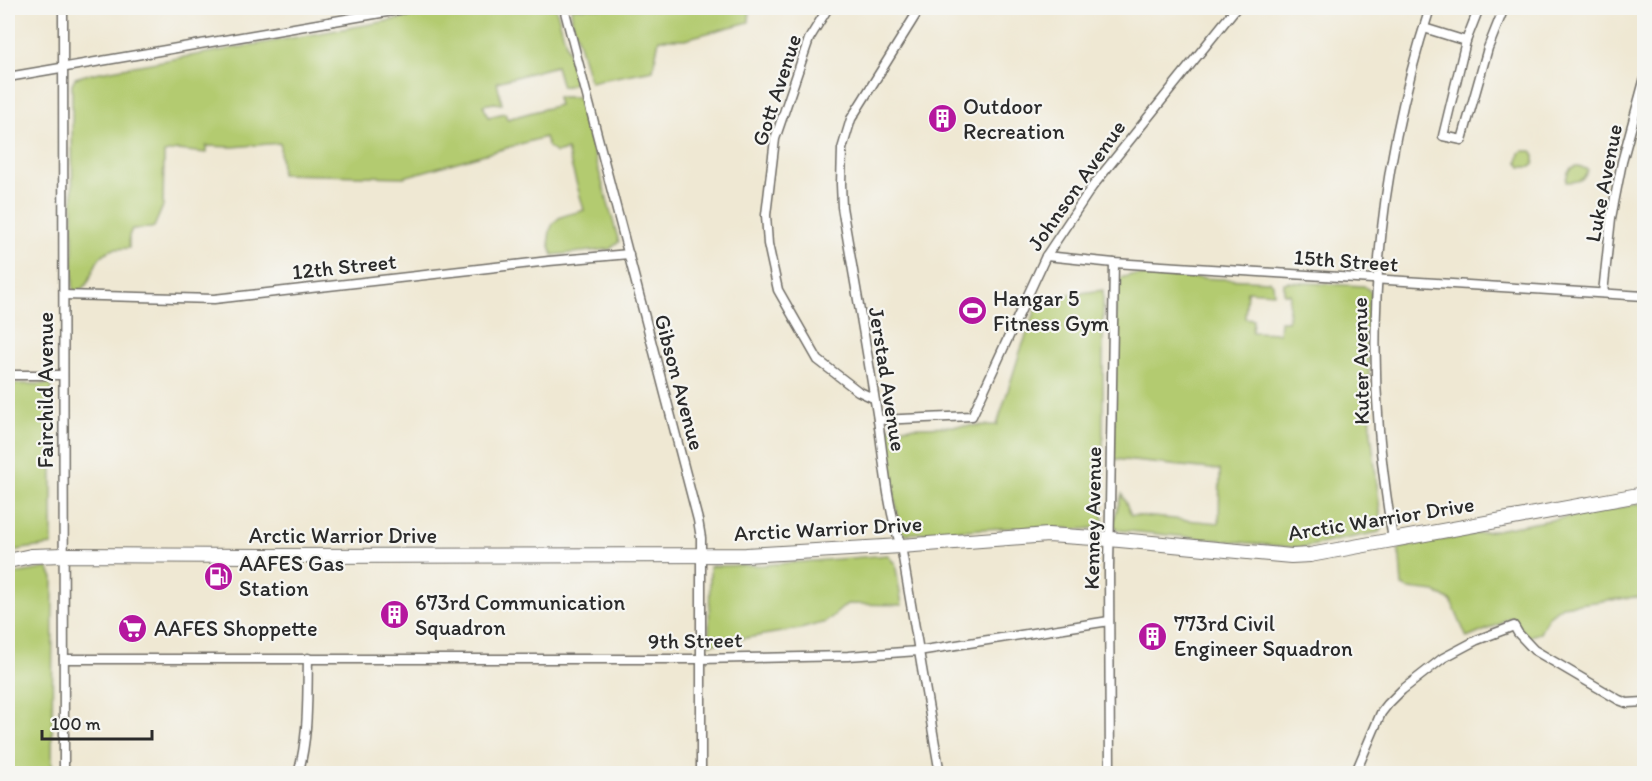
<svg xmlns="http://www.w3.org/2000/svg" width="1652" height="781" font-family="Itim,sans-serif">
	<style>
		.green { fill: #b3cb70; stroke: #6f7b4e; stroke-width: 1.5 }
		.lines { fill: none; stroke-linecap: round; stroke-linejoin: round }
		.street-casing { stroke: #706d66; stroke-width: 11 }
		.primary-casing { stroke: #706d66; stroke-width: 16 }
		.street { stroke: #fff; stroke-width: 8 }
		.primary { stroke: #fff; stroke-width: 14 }
		.labels { text-anchor: middle; stroke-width: 4.5; stroke-linejoin: round; paint-order: stroke }
		.street-label { font-size: 22px; fill: #2b2b2b; stroke: #f6f6f2 }
		.poi-label { font-size: 22px; fill: #2b2b2b; stroke: #f6f6f2; text-anchor: start }
	</style>
	<rect width="100%" height="100%" fill="#f6f6f2"/>
	<filter id="ink" filterUnits="userSpaceOnUse"><feTurbulence type="fractalNoise" baseFrequency=".0167" numOctaves="2"/><feDisplacementMap in="SourceGraphic" scale="12" xChannelSelector="R" yChannelSelector="G"/><feConvolveMatrix kernelMatrix="1 2 1 2 8 2 1 2 1" color-interpolation-filters="sRGB"/></filter>
	<filter id="wash" filterUnits="userSpaceOnUse"><feTurbulence type="fractalNoise" baseFrequency=".008" numOctaves="4" result="noise"/><feDisplacementMap in="SourceGraphic" scale="24" xChannelSelector="R" yChannelSelector="G"/><feGaussianBlur stdDeviation="1.35" result="paint"/><feColorMatrix in="noise" values="0 0 0 0 0 0 0 0 0 0 0 0 0 0 0 0 0 1.4 0 .05"/><feComposite in="paint" operator="in"/></filter>
	<g filter="url(#wash)">
		<rect width="100%" height="100%" fill="#efe8d3"/>
		<g class="green">
			<path d="M461,8h95l20,72 -5,5 -9,2 -6,-21 -59,16 5,22 -8,-1 -11,2 5,12 17,-4 2,6 52,-14 -2,-8h21l41,145 -9,7 -57,6c-5,-11 -7,-28 6,-37 7,-4 18,-5 25,-8l-17,-60 -11,3 -8,-6 -3,-10 -141,40 -123,-3 -1,-31 -47,4 -27,-1v7l-29,-3 -13,3 -1,53 -9,21 -3,1 -19,1 -3,7v12c-6,1 -15,0 -20,3 -20,9 -13,34 -33,41l-3,-3 -1,-205 3,-6 14,-4z"/>
			<polygon points="571,8 750,8 749,22 685,39 659,39 653,70 590,82 572,19"/>
			<polygon points="1523,151 1532,151 1534,153 1534,164 1531,167 1521,167 1518,162 1520,153"/>
			<path d="M1579,166l9,4c-4,11 -11,12 -22,12 1,-10 3,-16 13,-16z"/>
			<polygon points="1131,275 1269,281 1273,284 1274,293 1247,291 1245,318 1253,319 1252,332 1279,333 1280,321 1288,321 1290,294 1284,294 1284,283 1288,282 1364,286 1371,292 1368,339 1371,432 1382,528 1379,532 1300,548 1118,530 1116,527 1112,526 1122,494 1131,515 1219,523 1220,470 1114,459 1116,279"/>
			<path d="M1103,290v234c-13,8 -31,4 -45,4 -51,-2 -102,3 -153,6l-5,-4 -17,-102 114,-3 23,-73 17,-45 15,-10z"/>
			<polygon points="8,384 50,384 52,388 52,545 22,549 8,553"/>
			<polygon points="1644,503 1644,600 1635,597 1562,606 1548,617 1540,633 1527,637 1512,617 1504,620 1500,624 1467,638 1451,601 1435,592 1409,589 1402,586 1400,558 1398,550 1403,547"/>
			<polygon points="888,555 893,562 895,562 902,605 847,604 826,622 800,629 709,644 710,566 763,565"/>
			<polygon points="48,568 53,578 52,773 8,773 8,575"/>
		</g>
	</g>
	<g filter="url(#ink)">
		<g class="lines">
			<defs>
				<g id="street">
					<polyline points="63,8 64,774"/>
					<polyline points="564,8 698,520 701,538 701,774"/>
					<polyline points="828,8 809,39 775,139 766,215 768,244 778,290 818,360 858,391 873,398"/>
					<path d="M920,8l-69,111 -9,30 -1,35 1,23c12,71 25,142 36,213 6,42 9,86 23,126l39,228"/>
					<polyline points="1479,8 1466,41 1443,136 1462,140 1488,48 1504,8"/>
					<polyline points="1424,28 1466,41"/>
					<polyline points="8,77 410,8"/>
					<polyline points="1046,256 1114,263 1644,296"/>
					<polyline points="1603,293 1611,218 1622,162 1644,81"/>
					<polyline points="64,295 214,299 549,261 629,254"/>
					<polyline points="8,375 63,375"/>
					<polyline points="878,420 972,416 1046,256 1092,187 1236,8"/>
					<path d="M1393,539c-6,-36 -11,-72 -14,-109 -12,-143 7,-286 51,-422"/>
					<polyline points="64,659 700,659 848,656 918,651 1109,621"/>
					<path d="M298,774c11,-38 9,-77 10,-116"/>
					<polyline points="1110,774 1109,568 1114,263"/>
					<polyline points="1355,774 1381,713 1388,704 1402,690 1443,658 1477,640 1514,626 1518,633 1534,650 1619,700 1627,703 1644,702"/>
				</g>
				<polyline id="primary" points="8,561 31,556 64,555 258,556 746,555 901,546 1048,535 1109,539 1291,556 1310,555 1644,494"/>
			</defs>
			<use href="#street" class="street-casing"/>
			<use href="#primary" class="primary-casing"/>
			<use href="#street" class="street"/>
			<use href="#primary" class="primary"/>
		</g>
	</g>
	<defs>
		<symbol id="building-disc" viewBox="-11 -11 22 22"><circle r="9.5" fill="#b5179e" stroke="#f6f6f2"/><path d="M-4-6H4V6H1V3H-1V6H-4ZM-2.5-4.3h1.7v1.8h-1.7ZM.8-4.3h1.7v1.8H.8ZM-2.5-1h1.7V.8h-1.7ZM.8-1h1.7V.8H.8Z" fill="#fff"/></symbol>
		<symbol id="stadium-disc" viewBox="-11 -11 22 22"><circle r="9.5" fill="#b5179e" stroke="#f6f6f2"/><path d="M0-5a6.5 5 0 1 0 0 10a6.5 5 0 1 0 0-10ZM-3.5-1.8h7v3.6h-7Z" fill="#fff"/></symbol>
		<symbol id="fuel-disc" viewBox="-11 -11 22 22"><circle r="9.5" fill="#b5179e" stroke="#f6f6f2"/><path d="M-5.5-6h7V0h2V4h1.3V-2.5L3-4.5l.8-.8L6-3V5H2.5V1h-1V6h-7ZM-4.2-4.7v3.2H.2V-4.7Z" fill="#fff"/></symbol>
		<symbol id="supermarket-disc" viewBox="-11 -11 22 22"><circle r="9.5" fill="#b5179e" stroke="#f6f6f2"/><path d="M-6-5.5h2.5l.6 2H6L4.5 2H-2.5L-4.4-4H-6ZM-1.5 3.2a1.3 1.3 0 1 0 .1 0ZM3 3.2a1.3 1.3 0 1 0 .1 0Z" fill="#fff"/></symbol>
	</defs>
	<g fill-rule="evenodd">
		<use href="#building-disc" x="926" y="102" width="33" height="33"/>
		<use href="#stadium-disc" x="956" y="294" width="33" height="33"/>
		<use href="#fuel-disc" x="202" y="560" width="33" height="33"/>
		<use href="#building-disc" x="378" y="598" width="33" height="33"/>
		<use href="#supermarket-disc" x="116" y="612" width="33" height="33"/>
		<use href="#building-disc" x="1136" y="620" width="33" height="33"/>
	</g>
	<g class="labels">
		<g class="street-label">
			<text transform="translate(776 90) rotate(-72)" y="8">Gott Avenue</text>
			<text transform="translate(1603 183) rotate(-79)" y="8">Luke Avenue</text>
			<text transform="translate(1076 185) rotate(-55)" y="8">Johnson Avenue</text>
			<text transform="translate(1346 260) rotate(4)" y="8">15th Street</text>
			<text transform="translate(344 266) rotate(-6)" y="8">12th Street</text>
			<text transform="translate(1360 361) rotate(-91)" y="8">Kuter Avenue</text>
			<text transform="translate(888 379) rotate(81)" y="8">Jerstad Avenue</text>
			<text transform="translate(680 382) rotate(75)" y="8">Gibson Avenue</text>
			<text transform="translate(45 390) rotate(-90)" y="8">Fairchild Avenue</text>
			<text transform="translate(1092 518) rotate(-89)" y="8">Kenney Avenue</text>
			<text transform="translate(1381 518) rotate(-9)" y="8">Arctic Warrior Drive</text>
			<text transform="translate(828 528) rotate(-3)" y="8">Arctic Warrior Drive</text>
			<text x="343" y="543">Arctic Warrior Drive</text>
			<text transform="translate(695 640) rotate(-1)" y="8">9th Street</text>
		</g>
		<g class="poi-label">
			<text x="963" y="114">Outdoor<tspan x="963" dy="25">Recreation</tspan></text>
			<text x="993" y="306">Hangar 5<tspan x="993" dy="25">Fitness Gym</tspan></text>
			<text x="239" y="571">AAFES Gas<tspan x="239" dy="25">Station</tspan></text>
			<text x="415" y="610">673rd Communication<tspan x="415" dy="25">Squadron</tspan></text>
			<text x="1174" y="631">773rd Civil<tspan x="1174" dy="25">Engineer Squadron</tspan></text>
			<text x="154" y="636">AAFES Shoppette</text>
		</g>
	</g>
	<rect width="1652" height="781" fill="none" stroke="#f6f6f2" stroke-width="30"/>
	<path d="M42 730v9h110v-9" fill="none" stroke="#2b2b2b" stroke-width="3"/>
	<text x="51" y="730" font-size="18" fill="#2b2b2b" stroke="#f6f6f2" stroke-width="4.5" paint-order="stroke">100 m</text>
</svg>
